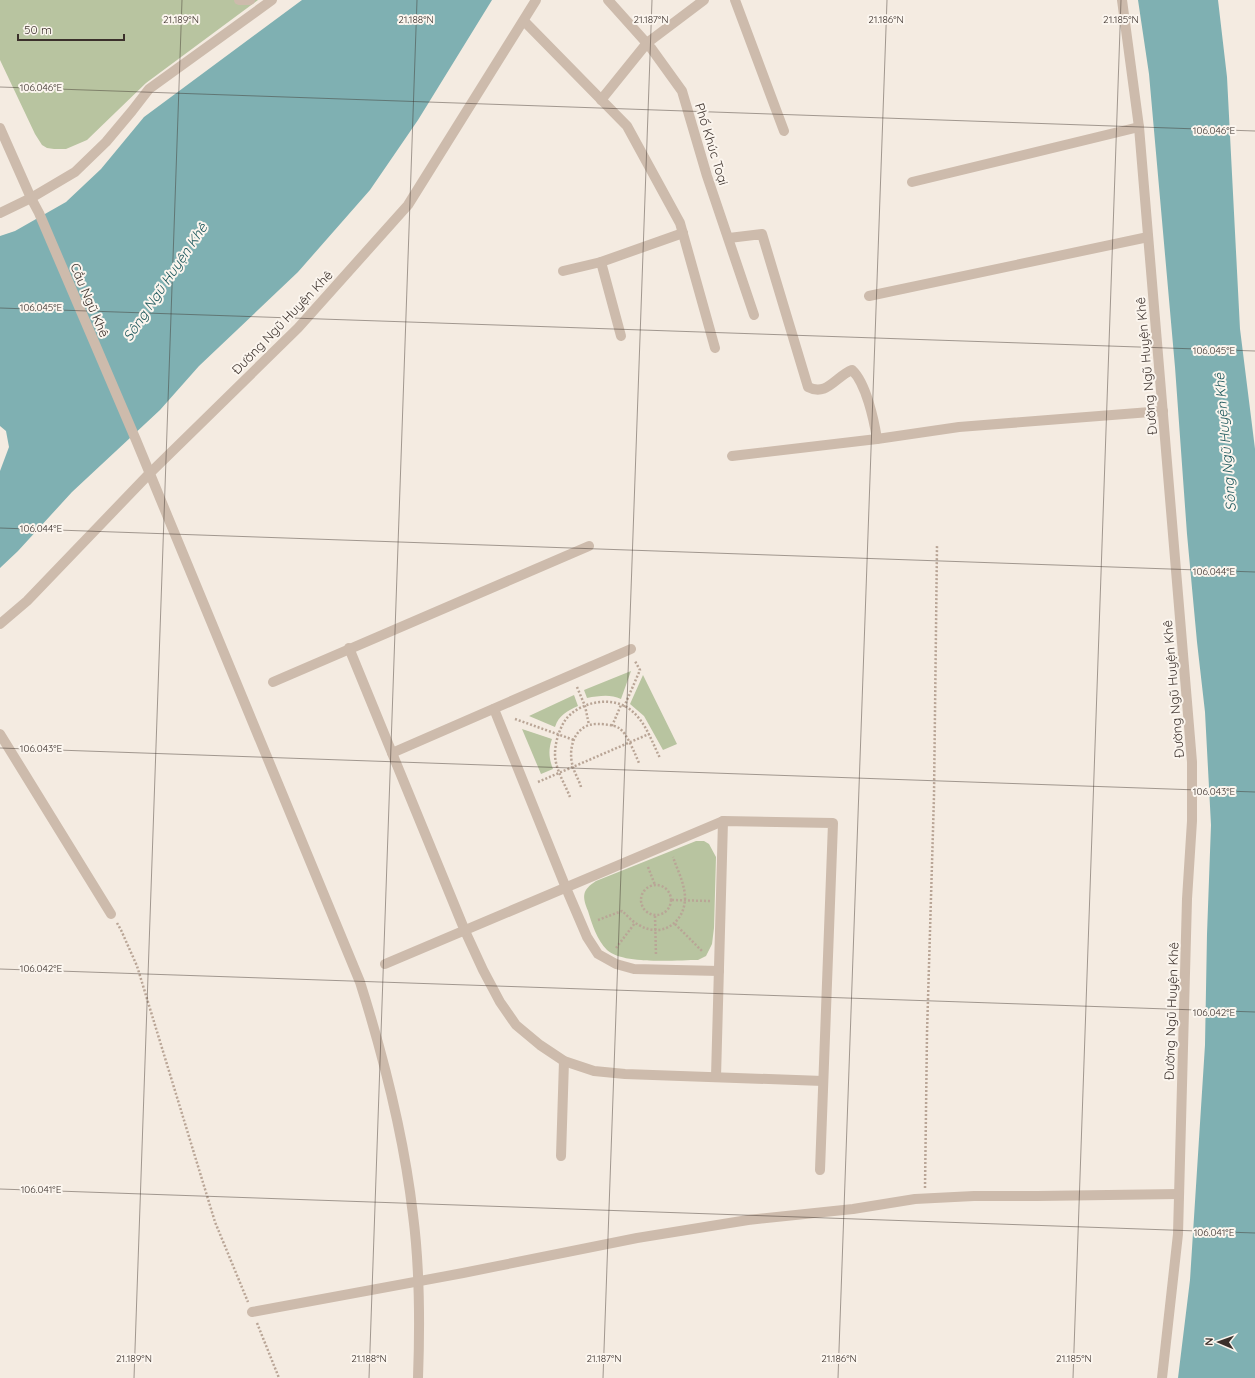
<svg xmlns="http://www.w3.org/2000/svg" width="1255" height="1378" font-family="Quicksand,sans-serif">
	<style>
		.green { fill: #b8c4a0 }
		.water { fill: #7fb0b2 }
		.lines { fill: none; stroke-linecap: round; stroke-linejoin: round }
		.path { stroke: #b9a596; stroke-width: 2.5; stroke-dasharray: 2 2; stroke-linecap: butt }
		.minor { stroke: #cdbbac; stroke-width: 10 }
		.ticks { fill: none; stroke: #3b302b; stroke-width: 1; stroke-opacity: 0.45 }
		.labels { text-anchor: middle; stroke-width: 4; stroke-linejoin: round; paint-order: stroke }
		.street-label { font-size: 13px; fill: #3b302b; stroke: #fbf5ee }
		.water-label { font-size: 14px; font-style: italic; fill: #1f5a5e; stroke: #fbf5ee }
		.ticks-label { font-size: 10px; text-anchor: middle; fill: #3b302b; stroke: #fbf5ee; stroke-width: 4; stroke-linejoin: round; paint-order: stroke }
	</style>
	<rect width="100%" height="100%" fill="#f4ebe1"/>
	<g class="green">
		<polygon points="0,0 258,0 146,83 87,140 66,149 54,149 47,148 42,145 35,134 0,60"/>
		<path d="M631,671l-10,28c-11,-5 -22,-3 -34,-1l-3,-8z"/>
		<polygon points="643,675 677,744 663,750 644,716 630,704"/>
		<path d="M574,695l4,11c-11,5 -19,9 -23,21l-26,-11z"/>
		<path d="M522,729l30,10c-4,11 -3,20 1,30l-12,5z"/>
		<path d="M696,841h8l5,3 7,13 -2,71 -2,16 -6,12 -8,4c-21,0 -75,5 -91,-10 -10,-10 -15,-26 -19,-39 -6,-15 -6,-21 8,-30z"/>
	</g>
	<g class="water">
		<polygon points="302,0 492,0 418,120 370,190 298,272 199,366 160,410 72,492 18,551 0,568 0,471 9,447 6,431 0,426 0,236 15,231 66,202 101,169 144,117"/>
		<polygon points="1138,0 1218,0 1227,77 1240,329 1255,449 1255,1378 1178,1378 1190,1280 1205,1045 1207,934 1211,825 1205,712 1197,642 1187,534 1175,367 1149,74"/>
	</g>
	<g class="lines">
		<g class="path">
			<polyline points="577,687 585,706 589,725"/>
			<polyline points="624,707 640,670 635,661"/>
			<polyline points="515,719 574,740"/>
			<polyline points="612,726 621,705"/>
			<polyline points="538,782 649,734"/>
			<path d="M581,787c-2,-7 -6,-13 -8,-20 -6,-19 2,-44 25,-43 6,0 16,1 21,4 8,5 16,26 20,35"/>
			<path d="M570,797c-5,-13 -15,-28 -15,-43 0,-11 4,-25 11,-35 15,-18 48,-24 66,-8 14,12 20,31 28,47"/>
			<polyline points="648,867 655,885"/>
			<circle cx="656" cy="900" r="15"/>
			<polyline points="672,900 710,901"/>
			<polyline points="655,916 656,956"/>
			<path d="M598,920l24,-9c5,4 10,11 17,14 23,14 47,-3 46,-29 -1,-14 -8,-27 -12,-39"/>
			<polyline points="117,923 121,930 137,966 215,1222 248,1302"/>
			<polyline points="675,924 703,952"/>
			<polyline points="616,948 635,923"/>
			<polyline points="925,1188 927,1033 934,796 937,546"/>
			<polyline points="257,1323 279,1378"/>
		</g>
		<g class="minor">
			<polyline points="239,0 250,0"/>
			<polyline points="608,0 651,48 682,91 707,176 754,315"/>
			<polyline points="735,0 784,131"/>
			<polyline points="1122,0 1139,127 1192,762 1192,821 1187,899 1178,1234 1162,1378"/>
			<polyline points="524,21 627,126 680,223 715,348"/>
			<polyline points="601,100 647,43 704,0"/>
			<path d="M0,128l31,70 8,15 97,227 224,542c24,76 44,154 53,233 7,54 7,109 5,163"/>
			<polyline points="912,182 1139,127"/>
			<polyline points="0,213 31,198 75,172 106,142 132,111 149,89 272,0"/>
			<path d="M729,238l33,-4 46,153c19,10 28,-11 44,-17 14,13 22,50 25,69l82,-12 204,-16"/>
			<polyline points="601,262 683,233"/>
			<polyline points="563,271 601,262 621,336"/>
			<polyline points="869,296 1148,237"/>
			<polyline points="732,456 877,439"/>
			<polyline points="0,624 27,601 149,474 298,328 408,205 536,0"/>
			<polyline points="349,648 465,931 483,970 500,1002 516,1025 540,1045 564,1061 594,1071 625,1074 823,1081"/>
			<polyline points="273,682 589,546"/>
			<polyline points="494,709 566,888 587,937 598,954 616,964 634,969 719,971"/>
			<polyline points="0,734 111,914"/>
			<polyline points="392,753 631,649"/>
			<polyline points="385,964 723,821 833,823 820,1170"/>
			<polyline points="716,1077 723,821"/>
			<polyline points="561,1156 564,1061"/>
			<polyline points="252,1312 463,1273 637,1238 748,1220 853,1209 915,1199 974,1196 1037,1196 1179,1194"/>
		</g>
	</g>
	<path class="ticks" d="M0,87l1255,44M0,308l1255,43M0,528l1255,44M0,748l1255,44M0,969l1255,43M0,1189l1255,44M134,1378l48,-1378M369,1378l48,-1378M603,1378l49,-1378M838,1378l49,-1378M1073,1378l48,-1378"/>
	<g class="labels">
		<g class="street-label">
			<text transform="translate(712 144) rotate(73)" y="5">Phố Khúc Toại</text>
			<text transform="translate(90 300) rotate(67)" y="5">Cầu Ngũ Khê</text>
			<text transform="translate(282 322) rotate(-46)" y="5">Đường Ngũ Huyện Khê</text>
			<text transform="translate(1146 366) rotate(-95)" y="5">Đường Ngũ Huyện Khê</text>
			<text transform="translate(1173 689) rotate(-95)" y="5">Đường Ngũ Huyện Khê</text>
			<text transform="translate(1171 1011) rotate(-88)" y="5">Đường Ngũ Huyện Khê</text>
		</g>
		<g class="water-label">
			<text transform="translate(165 282) rotate(-56)" y="5">Sông Ngũ Huyện Khê</text>
			<text transform="translate(1225 442) rotate(-95)" y="5">Sông Ngũ Huyện Khê</text>
		</g>
	</g>
	<g class="ticks-label">
		<text x="181" y="23">21.189°N</text>
		<text x="416" y="23">21.188°N</text>
		<text x="651" y="23">21.187°N</text>
		<text x="886" y="23">21.186°N</text>
		<text x="1121" y="23">21.185°N</text>
		<text x="41" y="91">106.046°E</text>
		<text x="1214" y="134">106.046°E</text>
		<text x="41" y="311">106.045°E</text>
		<text x="1214" y="354">106.045°E</text>
		<text x="41" y="532">106.044°E</text>
		<text x="1214" y="575">106.044°E</text>
		<text x="41" y="752">106.043°E</text>
		<text x="1214" y="795">106.043°E</text>
		<text x="41" y="972">106.042°E</text>
		<text x="1214" y="1016">106.042°E</text>
		<text x="41" y="1193">106.041°E</text>
		<text x="1214" y="1236">106.041°E</text>
		<text x="134" y="1362">21.189°N</text>
		<text x="369" y="1362">21.188°N</text>
		<text x="604" y="1362">21.187°N</text>
		<text x="839" y="1362">21.186°N</text>
		<text x="1074" y="1362">21.185°N</text>
	</g>
	<g transform="translate(1219 1342) rotate(272)" stroke="#fbf5ee" stroke-width="3" paint-order="stroke">
	<path d="M0-3L7 15L0 10L-7 15Z" fill="#3b302b"/>
	<text y="-6" font-size="11" font-weight="bold" text-anchor="middle" fill="#3b302b">N</text>
	</g>
	<path d="M18 34v6h106v-6" fill="none" stroke="#3b302b" stroke-width="2"/>
	<text x="24" y="34" font-size="12" fill="#3b302b" stroke="#fbf5ee" stroke-width="3" paint-order="stroke">50 m</text>
</svg>
